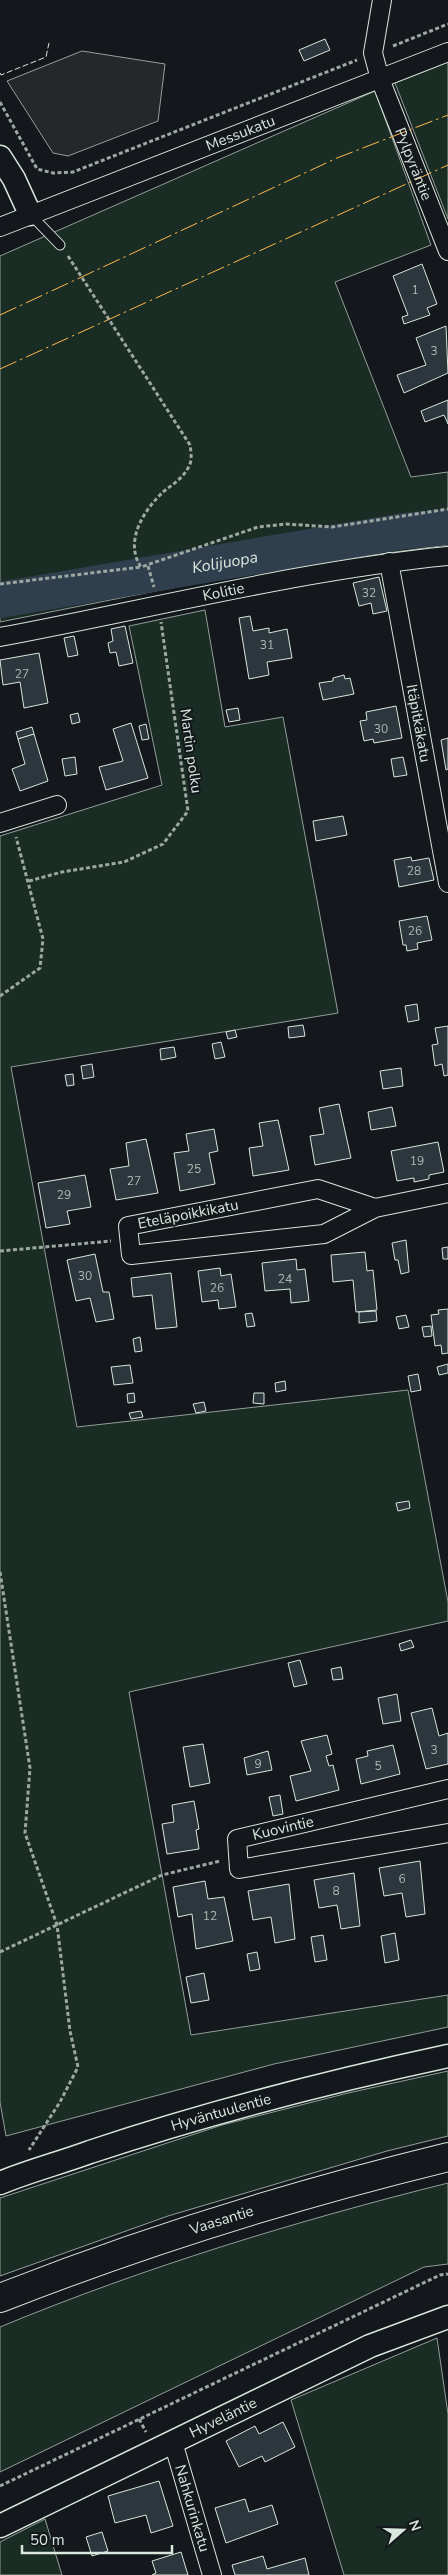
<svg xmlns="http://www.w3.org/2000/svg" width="448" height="2575" font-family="'Nunito Sans',sans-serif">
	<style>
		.green { fill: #1a2d24; stroke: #939e99 }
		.parking { fill: #24282b; stroke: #939e99 }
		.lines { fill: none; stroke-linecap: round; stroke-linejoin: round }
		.river { stroke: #2f3f4d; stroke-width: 36 }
		.building { fill: #2c363c; stroke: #d8e6dc }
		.service-casing { stroke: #d8e6dc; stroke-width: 11 }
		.minor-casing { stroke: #d8e6dc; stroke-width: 20 }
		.tertiary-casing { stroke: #d8e6dc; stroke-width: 25 }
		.primary-casing { stroke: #d8e6dc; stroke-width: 30 }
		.path { stroke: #9da8a2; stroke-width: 3; stroke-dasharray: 4 2.5; stroke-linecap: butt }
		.service { stroke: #14181c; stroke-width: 9 }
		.minor { stroke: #14181c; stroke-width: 18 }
		.tertiary { stroke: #14181c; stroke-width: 22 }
		.primary { stroke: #14181c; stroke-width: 28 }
		.fence { stroke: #d8e6dc; stroke-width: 1; stroke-dasharray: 6 2.5; stroke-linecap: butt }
		.power { stroke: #ffb74d; stroke-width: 1; stroke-dasharray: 18 4 2.5 4; stroke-linecap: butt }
		.labels { text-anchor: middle; stroke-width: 4; stroke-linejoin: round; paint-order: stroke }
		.number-label { font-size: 12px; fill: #adbab4 }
		.street-label { font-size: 15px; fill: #d8e6dc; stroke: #14181c }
		.water-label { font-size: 16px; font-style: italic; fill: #d8e6dc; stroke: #14181c }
	</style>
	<rect width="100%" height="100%" fill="#14181c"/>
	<g class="green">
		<polygon points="448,62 448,219 395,83"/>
		<polygon points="375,91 431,245 335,282 411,477 448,472 448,545 266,569 0,622 0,256"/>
		<polygon points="205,610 225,727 283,717 338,1013 11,1067 77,1427 408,1390 448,1602 448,1621 129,1692 191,2035 448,1995 448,2027 274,2064 6,2136 0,2102 0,836 162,785 129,626"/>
		<polygon points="448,2071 448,2136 387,2151 168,2216 0,2276 0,2198 222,2125 348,2093"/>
		<path d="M448,2183v81l-24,3 -424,205v-145c145,-60 296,-106 448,-144z"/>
		<polygon points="437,2338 448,2414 448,2575 344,2575 291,2400"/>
		<polygon points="45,2519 62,2575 0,2575 0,2542"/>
	</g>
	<polygon class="parking" points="82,51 165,64 158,121 68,156 53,153 7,81"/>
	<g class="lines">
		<path class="river" id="s1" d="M0,600l404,-69 44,-4"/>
	</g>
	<g class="building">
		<polygon points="325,39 330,50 304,61 299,50"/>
		<polygon points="422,264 437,304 427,308 430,315 404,324 402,317 408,315 393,276"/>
		<polygon points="446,326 448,373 404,393 397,375 426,365 416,338"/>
		<polygon points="448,400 448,424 444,415 425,422 421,411"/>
		<polygon points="379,577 387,611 373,614 371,603 359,606 353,583"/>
		<polygon points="250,616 253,631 269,628 269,633 287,629 292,658 267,662 269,675 249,679 239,618"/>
		<polygon points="125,626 133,663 119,666 116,652 110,653 108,643 113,641 111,629"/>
		<polygon points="74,636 78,655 68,657 64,638"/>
		<polygon points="39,653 48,703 24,708 20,682 3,685 0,660"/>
		<polygon points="344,675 345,679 350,678 354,694 323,700 319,683 333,681 333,678"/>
		<polygon points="396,706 402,738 374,743 373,739 364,741 360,721 367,720 366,712"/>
		<polygon points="238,708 240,720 229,722 226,710"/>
		<polygon points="78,713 80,722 72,724 70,715"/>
		<polygon points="131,723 148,778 106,790 99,767 123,761 113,729"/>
		<polygon points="146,724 149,739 142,740 139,726"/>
		<polygon points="32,727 34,734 18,739 16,732"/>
		<polygon points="34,734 48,781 20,791 12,769 25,764 18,739"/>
		<polygon points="448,738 448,769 446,770 441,740"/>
		<polygon points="75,757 77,774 65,776 62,759"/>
		<polygon points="403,757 407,775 394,777 391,759"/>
		<polygon points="343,816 347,835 316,841 313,821"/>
		<polygon points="411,857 412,861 429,858 434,880 399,887 394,860"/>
		<polygon points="427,916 432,940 417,943 418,949 407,951 406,945 403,945 399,921"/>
		<polygon points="417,1004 419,1020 408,1022 405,1006"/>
		<polygon points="303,1025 305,1036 289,1038 288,1027"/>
		<polygon points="448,1026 448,1075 444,1076 442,1064 435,1066 432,1045 438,1044 435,1028"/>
		<polygon points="235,1030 237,1037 228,1039 226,1032"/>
		<polygon points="221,1042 225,1057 215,1059 212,1044"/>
		<polygon points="174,1047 176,1057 161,1060 160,1049"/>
		<polygon points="92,1064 94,1077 83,1079 81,1066"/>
		<polygon points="401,1068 403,1086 383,1089 380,1071"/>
		<polygon points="73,1074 74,1085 67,1086 65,1075"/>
		<polygon points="339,1104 351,1158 315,1165 310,1136 324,1134 319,1108"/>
		<polygon points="392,1107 396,1126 371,1130 368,1112"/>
		<polygon points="278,1120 289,1170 253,1176 249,1148 263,1146 259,1123"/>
		<polygon points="214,1129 218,1151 209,1153 215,1184 180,1191 174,1153 189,1151 186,1134"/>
		<polygon points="146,1139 158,1193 116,1200 110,1169 129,1166 126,1143"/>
		<polygon points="438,1142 444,1172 429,1175 429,1179 414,1182 414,1178 397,1181 391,1151"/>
		<polygon points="85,1175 91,1207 67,1211 70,1224 46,1228 38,1183"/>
		<polygon points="406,1240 409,1272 401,1274 398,1260 395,1260 392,1243"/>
		<polygon points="448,1247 448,1259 443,1259 442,1248"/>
		<polygon points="365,1252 367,1271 373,1270 377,1310 356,1312 353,1280 333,1282 331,1255"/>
		<polygon points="95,1254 103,1292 109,1292 114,1319 96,1322 90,1298 76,1301 67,1260"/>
		<polygon points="296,1259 297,1270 305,1269 309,1301 291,1303 290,1289 265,1291 262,1263"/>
		<polygon points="220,1268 221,1276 231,1274 236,1307 219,1309 218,1300 202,1302 198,1271"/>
		<polygon points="171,1273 177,1327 156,1329 152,1295 133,1297 131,1278"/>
		<polygon points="448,1309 448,1353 442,1354 441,1345 435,1346 431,1315 439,1314 438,1310"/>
		<polygon points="376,1311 377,1321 359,1323 359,1312"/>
		<polygon points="252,1313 255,1326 247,1327 245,1314"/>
		<polygon points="406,1315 409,1327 399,1329 396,1317"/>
		<polygon points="431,1326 432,1336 424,1337 422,1327"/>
		<polygon points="140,1337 142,1351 135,1352 133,1339"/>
		<polygon points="448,1364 448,1373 439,1375 437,1367"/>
		<polygon points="130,1365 133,1383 114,1385 111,1367"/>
		<polygon points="418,1374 421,1390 411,1392 408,1376"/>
		<polygon points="285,1381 286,1390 276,1392 275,1383"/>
		<polygon points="134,1393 135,1402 128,1403 127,1394"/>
		<polygon points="254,1393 264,1393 264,1404 253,1403"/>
		<polygon points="204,1402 206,1411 196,1413 193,1404"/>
		<polygon points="141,1411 143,1417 131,1419 129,1413"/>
		<polygon points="409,1501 410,1508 398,1511 396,1503"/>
		<polygon points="411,1640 414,1647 401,1651 399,1644"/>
		<polygon points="300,1660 307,1684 294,1687 288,1663"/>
		<polygon points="341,1667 343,1679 333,1680 331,1669"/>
		<polygon points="397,1694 401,1721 383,1724 378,1698"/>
		<polygon points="432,1708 439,1736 448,1733 448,1764 426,1769 411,1713"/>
		<polygon points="327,1735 332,1754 326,1756 329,1766 333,1765 339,1790 296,1801 290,1776 311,1771 301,1741"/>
		<polygon points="203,1744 210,1783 190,1787 183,1747"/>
		<polygon points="393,1745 400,1774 361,1784 356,1759 368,1756 367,1751"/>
		<polygon points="268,1751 272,1770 247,1775 244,1758"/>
		<polygon points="280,1795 283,1814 273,1816 269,1797"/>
		<polygon points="194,1801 199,1829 196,1830 199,1849 167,1854 162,1824 174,1822 172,1805"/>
		<polygon points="420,1861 425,1914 406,1917 402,1893 384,1896 379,1868"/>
		<polygon points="354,1873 360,1926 341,1929 337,1905 319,1908 314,1880"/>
		<polygon points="205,1881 208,1899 224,1897 233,1941 196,1949 192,1914 178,1917 173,1887"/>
		<polygon points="289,1884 295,1939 275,1943 271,1917 253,1920 248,1891"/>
		<polygon points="395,1933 399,1960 385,1963 381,1936"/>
		<polygon points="323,1935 327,1960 315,1962 311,1937"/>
		<polygon points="257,1952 260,1969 250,1971 247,1954"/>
		<polygon points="204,1973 209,2000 191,2003 186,1977"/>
		<polygon points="283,2422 295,2447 265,2462 262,2456 239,2467 226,2441 255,2426 259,2434"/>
		<polygon points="159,2481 173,2526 151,2533 146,2515 115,2523 108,2496"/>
		<polygon points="245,2499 249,2512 272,2505 278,2524 226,2543 215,2508"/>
		<polygon points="102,2532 108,2551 92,2556 86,2537"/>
		<polygon points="181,2552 188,2575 152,2575 156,2573 152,2561"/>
		<polygon points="263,2556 267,2569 305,2558 309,2575 235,2575 232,2565"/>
	</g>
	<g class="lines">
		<defs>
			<polyline id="service" points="30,214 60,245"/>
			<g id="minor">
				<path id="s2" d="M382,0l-9,53 7,26 68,172"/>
				<path id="s3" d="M0,227l448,-175"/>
				<path id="s4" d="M389,562l59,321"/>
				<path id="s5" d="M0,637c150,-28 297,-66 448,-81"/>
				<polyline points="0,823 57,805"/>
				<polyline points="375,1208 318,1189 128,1226 131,1255 324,1234 375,1208 448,1193"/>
				<polyline points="448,1789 237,1839 239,1869 448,1833"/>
				<path id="s6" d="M173,2442l39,133"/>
			</g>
			<g id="tertiary">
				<polyline points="0,157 14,179 30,214"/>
				<path id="s7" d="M0,2183c29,-12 60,-20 90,-31 117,-39 237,-70 358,-96"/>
				<path id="s8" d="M0,2526l370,-180 78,-29"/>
			</g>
			<g id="primary">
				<path id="s9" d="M0,2298c145,-57 296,-104 448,-141"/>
			</g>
		</defs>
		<use href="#service" class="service-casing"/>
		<use href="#minor" class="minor-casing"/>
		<use href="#tertiary" class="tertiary-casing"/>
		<use href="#primary" class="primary-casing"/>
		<g class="path">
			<polyline points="393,46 448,24"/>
			<polyline points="0,102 37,169 53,173 73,172 357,60"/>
			<path d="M68,256l122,189c1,6 2,14 0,19 -5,13 -17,20 -27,28 -20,19 -39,50 -22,75l117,-40 28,-3 46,3 116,-18"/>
			<polyline points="148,566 154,587"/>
			<polyline points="0,584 141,567"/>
			<polyline points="29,881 62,872 124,862 163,844 188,811 161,622"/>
			<polyline points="0,996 40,968 43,939 16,837"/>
			<polyline points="0,1251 111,1241"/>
			<polyline points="0,1572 30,1768 25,1833 57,1925 70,2031 78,2067 60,2102 29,2150"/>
			<polyline points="0,1952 162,1875 220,1861"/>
			<polyline points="139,2419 146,2432"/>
			<polyline points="0,2486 440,2275 448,2274"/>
		</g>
		<use href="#service" class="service"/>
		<use href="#minor" class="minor"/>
		<use href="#tertiary" class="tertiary"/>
		<use href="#primary" class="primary"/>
		<polyline class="fence" points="0,73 1,75 46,57 49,43"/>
		<g class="power">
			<polyline points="0,315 337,158 448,115"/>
			<polyline points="0,369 448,165"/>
		</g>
	</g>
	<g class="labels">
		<g class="number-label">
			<text x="415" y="294">1</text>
			<text x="434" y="355">3</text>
			<text x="369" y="597">32</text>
			<text x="267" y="649">31</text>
			<text x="22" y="678">27</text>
			<text x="381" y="733">30</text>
			<text x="414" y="875">28</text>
			<text x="415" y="935">26</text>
			<text x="417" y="1165">19</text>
			<text x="194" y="1173">25</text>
			<text x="134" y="1185">27</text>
			<text x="64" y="1199">29</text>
			<text x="85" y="1280">30</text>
			<text x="285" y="1283">24</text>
			<text x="217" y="1292">26</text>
			<text x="434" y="1754">3</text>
			<text x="258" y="1768">9</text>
			<text x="378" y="1770">5</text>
			<text x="402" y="1883">6</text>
			<text x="336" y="1895">8</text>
			<text x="210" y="1920">12</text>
		</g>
		<g class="street-label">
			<text dy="5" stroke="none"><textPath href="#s3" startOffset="258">Messukatu</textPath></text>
			<text dy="5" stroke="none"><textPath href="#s2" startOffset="172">Pylpyräntie</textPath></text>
			<text dy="5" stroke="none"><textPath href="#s5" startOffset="228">Kolitie</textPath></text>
			<text dy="5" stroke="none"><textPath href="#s4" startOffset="164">Itäpitkäkatu</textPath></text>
			<text transform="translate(191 751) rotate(82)" y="5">Martin polku</text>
			<text transform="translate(188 1214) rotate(-11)" y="5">Eteläpoikkikatu</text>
			<text transform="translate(283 1828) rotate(-13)" y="5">Kuovintie</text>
			<text dy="5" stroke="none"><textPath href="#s7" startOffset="232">Hyväntuulentie</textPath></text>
			<text dy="5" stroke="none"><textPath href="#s9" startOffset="235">Vaasantie</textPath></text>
			<text dy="5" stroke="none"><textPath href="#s8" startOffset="248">Hyveläntie</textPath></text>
			<text dy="5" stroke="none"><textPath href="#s6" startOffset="69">Nahkurinkatu</textPath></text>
		</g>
		<g class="water-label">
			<text dy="6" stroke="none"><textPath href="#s1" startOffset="228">Kolijuopa</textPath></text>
		</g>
	</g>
	<g transform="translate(403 2530) rotate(70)" stroke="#14181c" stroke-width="4" paint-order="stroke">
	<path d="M0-4L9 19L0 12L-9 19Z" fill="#d8e6dc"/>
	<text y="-8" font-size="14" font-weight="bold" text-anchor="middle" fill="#d8e6dc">N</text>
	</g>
	<path d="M22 2545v8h150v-8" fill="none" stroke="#d8e6dc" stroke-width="2.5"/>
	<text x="30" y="2545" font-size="15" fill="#d8e6dc" stroke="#14181c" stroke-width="4" paint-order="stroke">50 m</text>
</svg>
